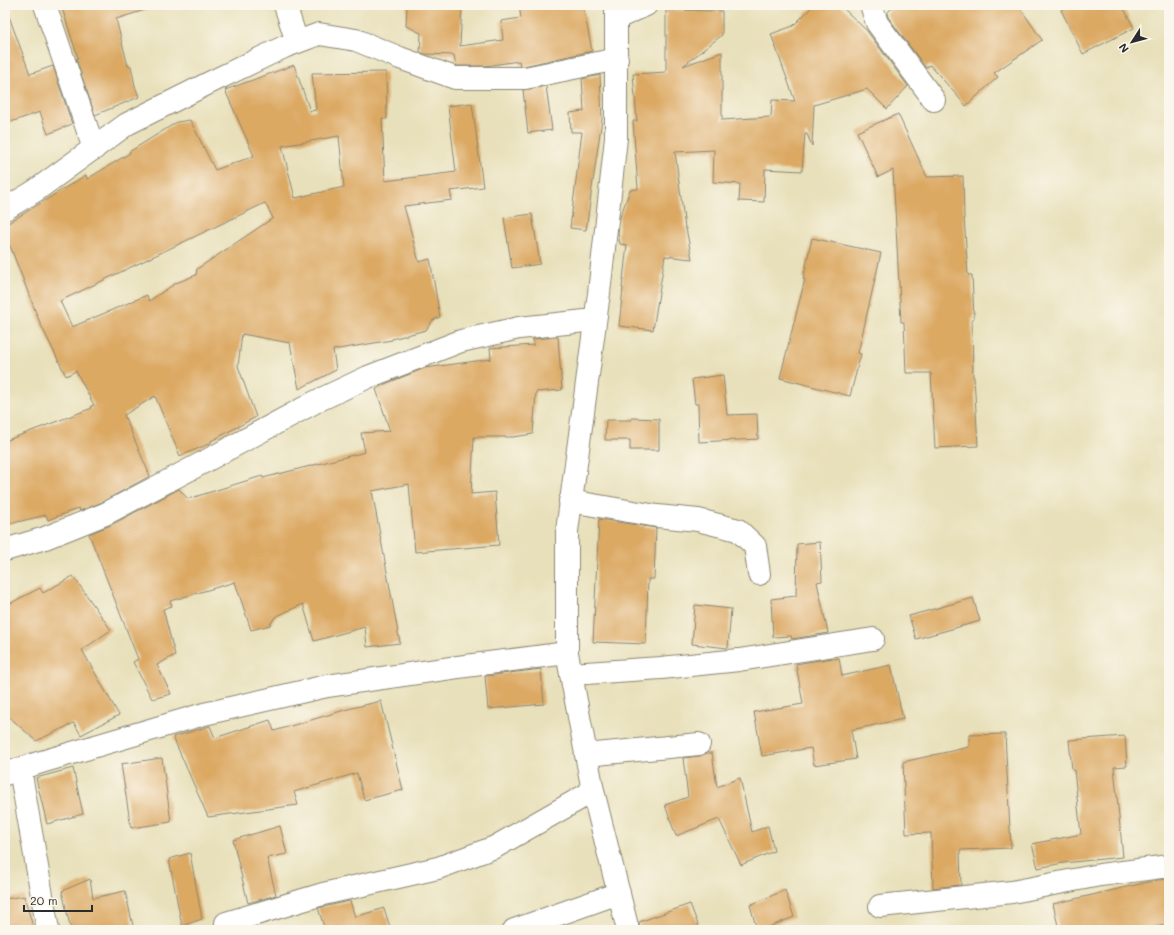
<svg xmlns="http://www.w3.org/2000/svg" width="1174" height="935" font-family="Mali,sans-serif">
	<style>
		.building { fill: #dca963; fill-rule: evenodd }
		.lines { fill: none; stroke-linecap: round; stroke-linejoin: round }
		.minor-casing { stroke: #8a8672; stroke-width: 24 }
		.minor { stroke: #fff; stroke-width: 22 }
	</style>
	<rect width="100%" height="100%" fill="#fbf7ec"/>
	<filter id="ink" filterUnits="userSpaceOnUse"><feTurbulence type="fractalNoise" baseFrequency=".025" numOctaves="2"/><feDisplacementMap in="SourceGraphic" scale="8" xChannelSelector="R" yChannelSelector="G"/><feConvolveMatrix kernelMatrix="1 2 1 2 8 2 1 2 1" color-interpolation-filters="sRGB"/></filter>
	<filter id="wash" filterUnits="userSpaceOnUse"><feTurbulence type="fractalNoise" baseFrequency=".012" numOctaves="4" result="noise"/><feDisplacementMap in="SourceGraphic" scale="16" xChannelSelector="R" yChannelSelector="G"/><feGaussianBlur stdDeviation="0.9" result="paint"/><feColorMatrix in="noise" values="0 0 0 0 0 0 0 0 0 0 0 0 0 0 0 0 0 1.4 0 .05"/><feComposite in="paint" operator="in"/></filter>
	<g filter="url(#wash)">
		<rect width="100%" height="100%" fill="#e8e0ba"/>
		<g id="blocks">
			<g class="building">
				<polygon points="61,5 148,5 148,9 116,19 128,66 131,66 135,86 139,97 95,115 76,59 78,58"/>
				<polygon points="407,5 462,5 460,46 503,40 501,21 521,18 519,5 583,5 592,51 524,66 520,66 519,61 485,66 457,66 456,65 454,55 424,54 420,52 421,33 406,26"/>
				<polygon points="814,5 840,5 867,31 908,86 887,109 867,89 814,105 812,146 807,134 805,134 802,171 765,169 764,202 739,201 740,184 713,182 714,150 675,152 685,228 686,228 692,259 665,256 653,330 619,326 623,288 622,288 627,245 620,244 618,234 620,217 630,190 638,189 633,121 637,121 633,74 666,72 666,10 722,11 722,35 683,66 722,52 722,120 771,117 772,100 795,101 771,34 793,26"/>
				<polygon points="895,5 1018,5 1042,40 994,73 998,77 966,106 930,65 926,68 888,17 887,13"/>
				<polygon points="1070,5 1122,5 1134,28 1083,54 1061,10"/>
				<polygon points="5,11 7,11 30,74 53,66 72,124 48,134 40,112 5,124"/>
				<path d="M294,65l16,46 6,-1 -4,-37 74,-1 1,47h-5l3,62 71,-9 -8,-66 24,-3 11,84 -33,4 2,9 -48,6 15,56 11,-3 10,58 -7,3 -7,10 -34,9v1l-59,10 3,20 -37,19 -9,-46 -48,-9 -4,32 18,51 -45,24v2l-31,13 -25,-60 -31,19 26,61 -50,27 -20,8 -1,-3 -31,12 -2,-5 -41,10v-84l87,-33 -1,-2 3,-1 -18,-34 -10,5 -26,-53 -35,-90v-8l81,-50 1,4 43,-26 -1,-1 48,-30 13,-2 25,50 39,-14 -29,-66zM339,136l5,51 -49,11 -13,-52zM265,203l8,15 -76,51 -1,6 -20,8 -27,18 -2,-6 -75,32 -12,-26z"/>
				<polygon points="600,75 602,119 586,230 570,228 582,132 571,132 570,113 584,111 582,79"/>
				<polygon points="546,86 552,130 528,133 523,90"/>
				<polygon points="898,114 927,177 963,176 964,217 968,275 972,275 974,318 972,319 973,377 974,377 978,446 935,448 931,373 906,373 904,322 901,322 893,170 878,177 857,132"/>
				<polygon points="532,214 540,264 512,268 504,218"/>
				<polygon points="812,238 881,253 858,353 861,354 850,396 780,378 805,279 803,279"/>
				<polygon points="558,337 562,390 536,392 533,434 513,437 474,437 471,494 495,492 499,545 415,552 409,484 372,491 400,643 367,647 365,627 314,641 303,604 275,617 270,625 251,630 235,582 170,601 172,606 163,609 175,655 157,665 171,694 152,699 133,662 138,659 89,534 111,525 179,489 188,499 262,476 263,478 365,452 361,433 390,431 376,389 385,384 425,368 491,359 490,348 534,345 533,339"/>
				<polygon points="723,375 727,415 757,414 758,439 699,442 698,404 695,404 692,379"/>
				<polygon points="631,418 659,419 659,450 630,450 630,440 605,440 606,420 631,420"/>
				<polygon points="599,519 656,528 654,579 648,579 646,644 593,642"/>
				<polygon points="820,542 822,581 817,582 828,633 792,639 791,636 773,637 771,599 796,596 797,544"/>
				<polygon points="73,576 111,630 82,650 119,715 81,735 74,723 36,741 5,713 5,606 40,588 43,593"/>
				<polygon points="973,598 980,621 916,639 909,616"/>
				<polygon points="695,605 731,609 728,648 692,644"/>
				<polygon points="833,658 834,659 839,658 842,676 891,665 903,719 851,730 856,759 814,765 811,748 762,756 754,712 803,704 796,664"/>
				<polygon points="541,669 544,704 488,709 485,676"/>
				<polygon points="381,701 403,790 364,800 357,773 294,792 298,805 208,817 173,737 210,726 215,738 270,720 274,731 348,709"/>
				<polygon points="1005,734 1011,848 960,850 961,885 933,888 931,833 906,834 903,762 969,747 969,735"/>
				<polygon points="1125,736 1127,766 1114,767 1123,857 1063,863 1038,868 1032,844 1081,834 1074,770 1072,770 1069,740"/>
				<polygon points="707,753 712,753 717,787 740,778 752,832 768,826 774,851 741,865 719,819 676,836 665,805 688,797 683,758 700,756"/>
				<polygon points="162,758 171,822 131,828 121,764"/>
				<polygon points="73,768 83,814 47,824 36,778"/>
				<polygon points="280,826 287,854 267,858 276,895 248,903 233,840"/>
				<polygon points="190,853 202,919 182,926 169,859"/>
				<polygon points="90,879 93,898 125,891 134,930 71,930 62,891"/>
				<polygon points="1169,879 1169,924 1142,930 1059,930 1053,904 1157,880"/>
				<polygon points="785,890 794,917 761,930 757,930 750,905"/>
				<polygon points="24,896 34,930 5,930 5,899"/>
				<polygon points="350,901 355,917 384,908 391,930 325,930 318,908"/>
				<polygon points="690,904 700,930 640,930 639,922"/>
			</g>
		</g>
	</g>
	<g filter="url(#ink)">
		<use href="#blocks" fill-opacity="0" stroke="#8a8672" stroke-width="1"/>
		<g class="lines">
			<defs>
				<g id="minor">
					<polyline points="45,5 94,149"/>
					<polyline points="285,5 297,42"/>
					<polyline points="616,5 616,138 599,293 567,531 567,653 593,791 628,930"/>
					<polyline points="871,5 877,23 934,100"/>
					<polyline points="617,18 646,5"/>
					<polyline points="5,209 35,191 127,124 211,82 284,47 319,34 356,40 400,58 455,78 525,78 617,59"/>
					<polyline points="570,501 657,516 698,520 738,530 755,546 759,574"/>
					<polyline points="5,550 45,538 105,514 204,462 317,401 368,377 461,341 519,328 595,320"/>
					<polyline points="571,674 661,668 739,660 873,639"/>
					<polyline points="586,755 699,744"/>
					<polyline points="20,769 48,930"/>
					<polyline points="5,774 38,763 204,714 327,686 458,667 567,653"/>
					<polyline points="880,906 1012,892 1100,875 1169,866"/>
					<polyline points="226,923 323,894 438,868 495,847 593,791"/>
					<polyline points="514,930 619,893"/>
				</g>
			</defs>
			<use href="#minor" class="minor-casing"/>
			<use href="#minor" class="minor"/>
		</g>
	</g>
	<rect width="1174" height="935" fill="none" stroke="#fbf7ec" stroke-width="20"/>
	<g transform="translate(1132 42) rotate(234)" stroke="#fbf7ec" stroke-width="3" paint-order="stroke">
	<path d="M0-3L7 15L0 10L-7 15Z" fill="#2b2b2b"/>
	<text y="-6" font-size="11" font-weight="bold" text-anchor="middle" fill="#2b2b2b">N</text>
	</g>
	<path d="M24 905v6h68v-6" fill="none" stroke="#2b2b2b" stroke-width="2"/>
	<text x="30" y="905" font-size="12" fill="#2b2b2b" stroke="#fbf7ec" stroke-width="3" paint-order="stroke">20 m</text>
</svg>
